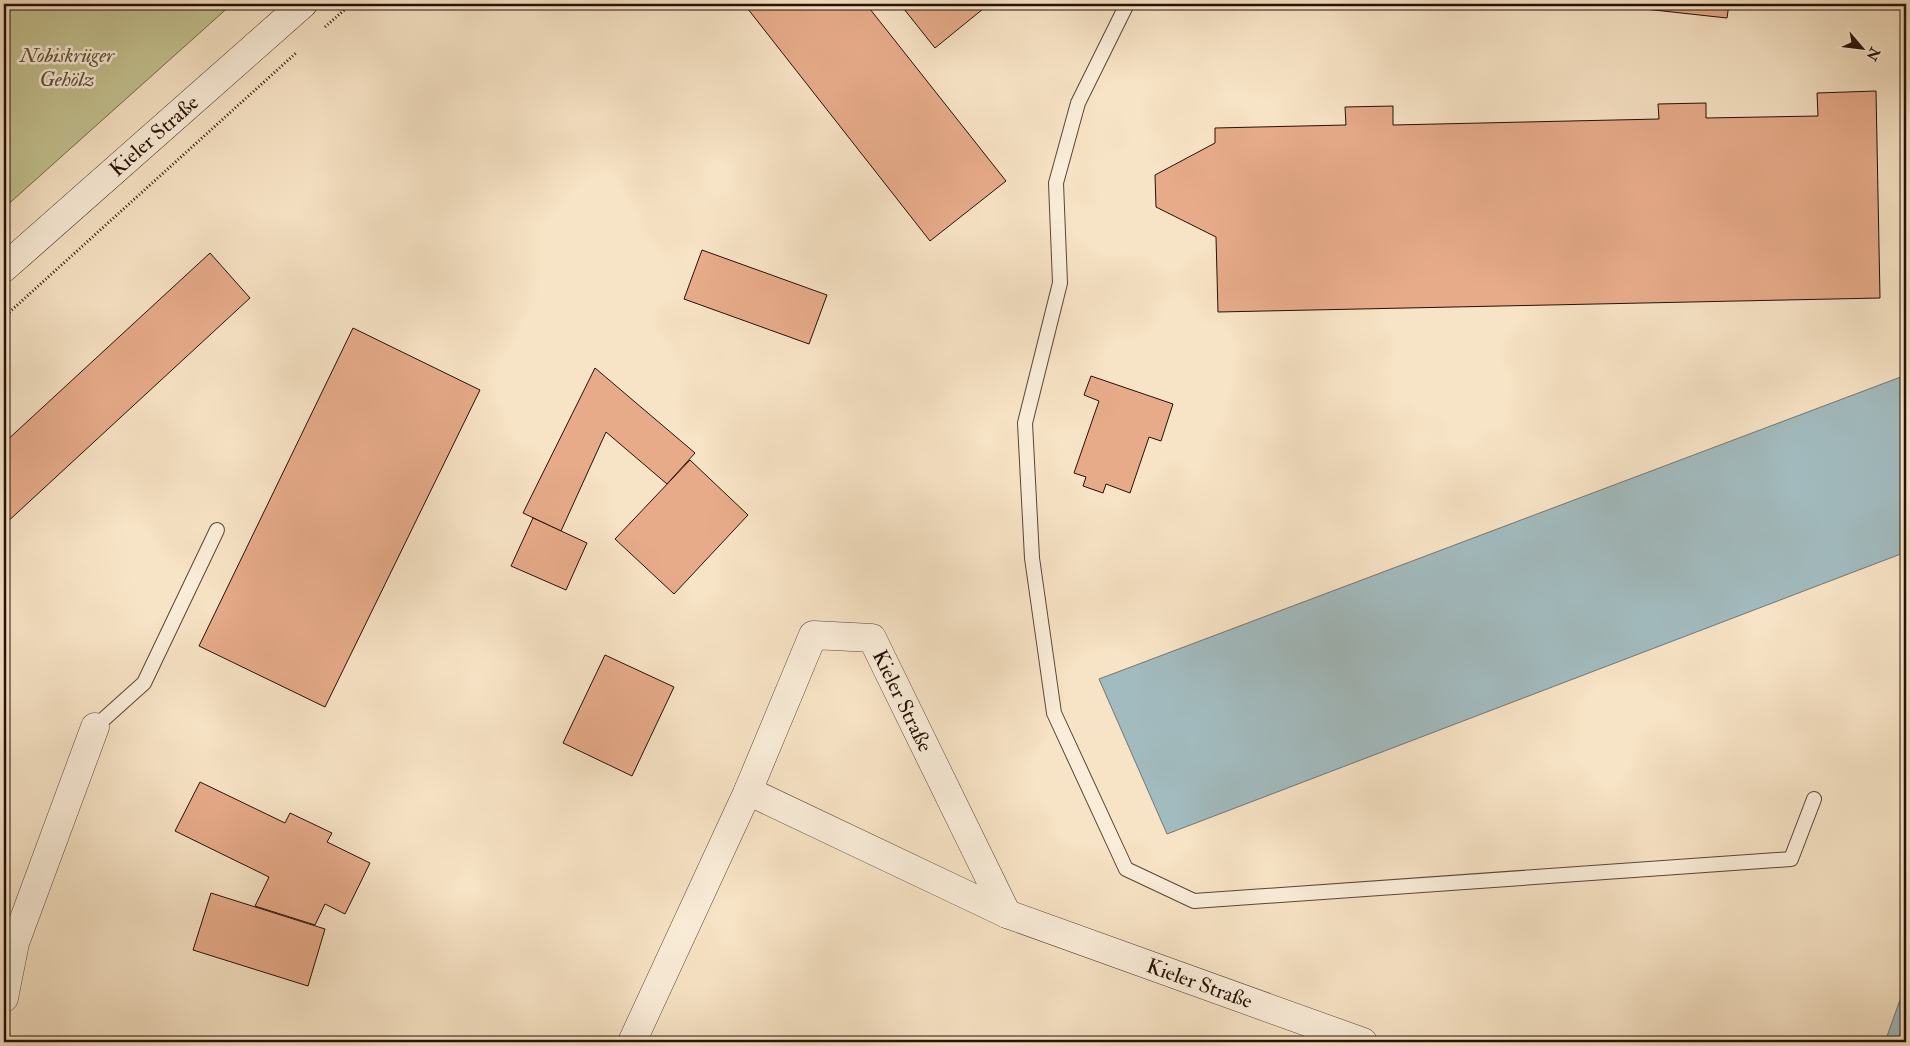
<svg xmlns="http://www.w3.org/2000/svg" width="1910" height="1046" font-family="'IM FELL Double Pica',serif">
	<style>
		.green { fill: #c3c190; stroke: #74684a }
		.water { fill: #a2bbbf; stroke: #707775 }
		.building { fill: #e7ab8a; stroke: #261005 }
		.lines { fill: none; stroke-linecap: round; stroke-linejoin: round }
		.lane-casing { stroke: #5a4535; stroke-width: 16 }
		.street-casing { stroke: #5a4535; stroke-width: 29 }
		.secondary-casing { stroke: #261005; stroke-width: 29 }
		.path { stroke: #261005; stroke-width: 3; stroke-dasharray: 1 2.5; stroke-linecap: butt }
		.lane { stroke: #faedd9; stroke-width: 14 }
		.street { stroke: #faedd9; stroke-width: 28 }
		.secondary { stroke: #faedd9; stroke-width: 28 }
		.labels { text-anchor: middle; stroke-width: 5; stroke-linejoin: round; paint-order: stroke }
		.park-label { font-size: 21px; font-style: italic; fill: #5d4e36; stroke: #faedd9 }
		.street-label { font-size: 21px; fill: #261005; stroke: #faedd9 }
	</style>
	<rect width="100%" height="100%" fill="#f7e3c5"/>
	<filter id="stains"><feTurbulence type="fractalNoise" baseFrequency=".004" numOctaves="4"/><feColorMatrix values="0 0 0 0 .2 0 0 0 0 .09 0 0 0 0 .02 0 0 0 .5 -.17"/></filter>
	<radialGradient id="worn" r=".72"><stop offset=".6" stop-color="#630" stop-opacity="0"/><stop offset="1" stop-color="#630" stop-opacity=".3"/></radialGradient>
	<polygon class="green" points="4,4 232,4 4,208"/>
	<g class="water">
		<polygon points="1906,375 1906,552 1167,834 1099,679"/>
		<polygon points="1906,983 1906,1042 1885,1042"/>
	</g>
	<g class="building">
		<polygon points="744,4 866,4 1006,181 930,241"/>
		<polygon points="900,4 989,4 935,48"/>
		<polygon points="1599,4 1729,4 1727,18"/>
		<polygon points="1876,91 1880,298 1218,312 1216,237 1156,207 1155,175 1215,143 1215,128 1346,125 1345,107 1393,106 1393,125 1659,119 1658,104 1706,103 1706,118 1818,116 1817,93"/>
		<polygon points="702,250 827,295 809,344 684,299"/>
		<polygon points="210,253 250,298 4,525 4,443"/>
		<polygon points="353,328 480,390 325,707 199,646"/>
		<polygon points="595,368 695,453 667,484 606,432 561,531 523,513"/>
		<polygon points="1091,376 1173,404 1161,441 1149,437 1130,493 1106,484 1103,493 1083,486 1086,477 1074,473 1099,401 1084,395"/>
		<polygon points="690,460 748,515 674,594 615,539"/>
		<polygon points="533,518 587,543 566,590 511,566"/>
		<polygon points="605,655 674,687 632,776 563,743"/>
		<polygon points="200,782 285,823 290,813 332,833 327,842 370,863 345,914 325,904 315,925 255,906 269,877 175,831"/>
		<polygon points="211,893 325,929 308,986 193,950"/>
	</g>
	<g class="lines">
		<defs>
			<g id="lane">
				<polyline points="1127,4 1078,103 1056,183 1060,283 1025,423 1032,558 1054,713 1126,869 1194,901 1791,859 1814,799"/>
				<polyline points="95,727 144,683 217,530"/>
			</g>
			<g id="street">
				<path id="s1" d="M748,791l65,-156 59,3 135,276"/>
				<polyline points="4,998 15,943 95,727"/>
				<path id="s2" d="M632,1042l116,-251 259,123 356,128"/>
			</g>
			<g id="secondary">
				<path id="s3" d="M4,268l299,-264"/>
			</g>
		</defs>
		<use href="#lane" class="lane-casing"/>
		<use href="#street" class="street-casing"/>
		<use href="#secondary" class="secondary-casing"/>
		<g class="path">
			<polyline points="325,27 351,4"/>
			<polyline points="4,317 296,53"/>
		</g>
		<use href="#lane" class="lane"/>
		<use href="#street" class="street"/>
		<use href="#secondary" class="secondary"/>
	</g>
	<g class="labels">
		<g class="park-label">
			<text x="67" y="62">Nobiskrüger<tspan x="67" dy="24">Gehölz</tspan></text>
		</g>
		<g class="street-label">
			<text dy="7" stroke="none"><textPath href="#s3" startOffset="200">Kieler Straße</textPath></text>
			<text dy="7" stroke="none"><textPath href="#s1" startOffset="298">Kieler Straße</textPath></text>
			<text dy="7" stroke="none"><textPath href="#s2" startOffset="768">Kieler Straße</textPath></text>
		</g>
	</g>
	<rect width="1910" height="1046" fill="none" stroke="#f7e3c5" stroke-width="20"/>
	<rect x="5" y="5" width="1900" height="1036" fill="none" stroke="#261005" stroke-width="2.5"/>
	<rect x="10" y="10" width="1890" height="1026" fill="none" stroke="#261005"/>
	<g transform="translate(1862 48) rotate(118)" stroke="#faedd9" stroke-width="4" paint-order="stroke">
	<path d="M0-4L9 19L0 12L-9 19Z" fill="#261005"/>
	<text y="-8" font-size="14" font-weight="bold" text-anchor="middle" fill="#261005">N</text>
	</g>
	<rect width="100%" height="100%" filter="url(#stains)"/>
	<rect width="100%" height="100%" fill="url(#worn)"/>
</svg>
